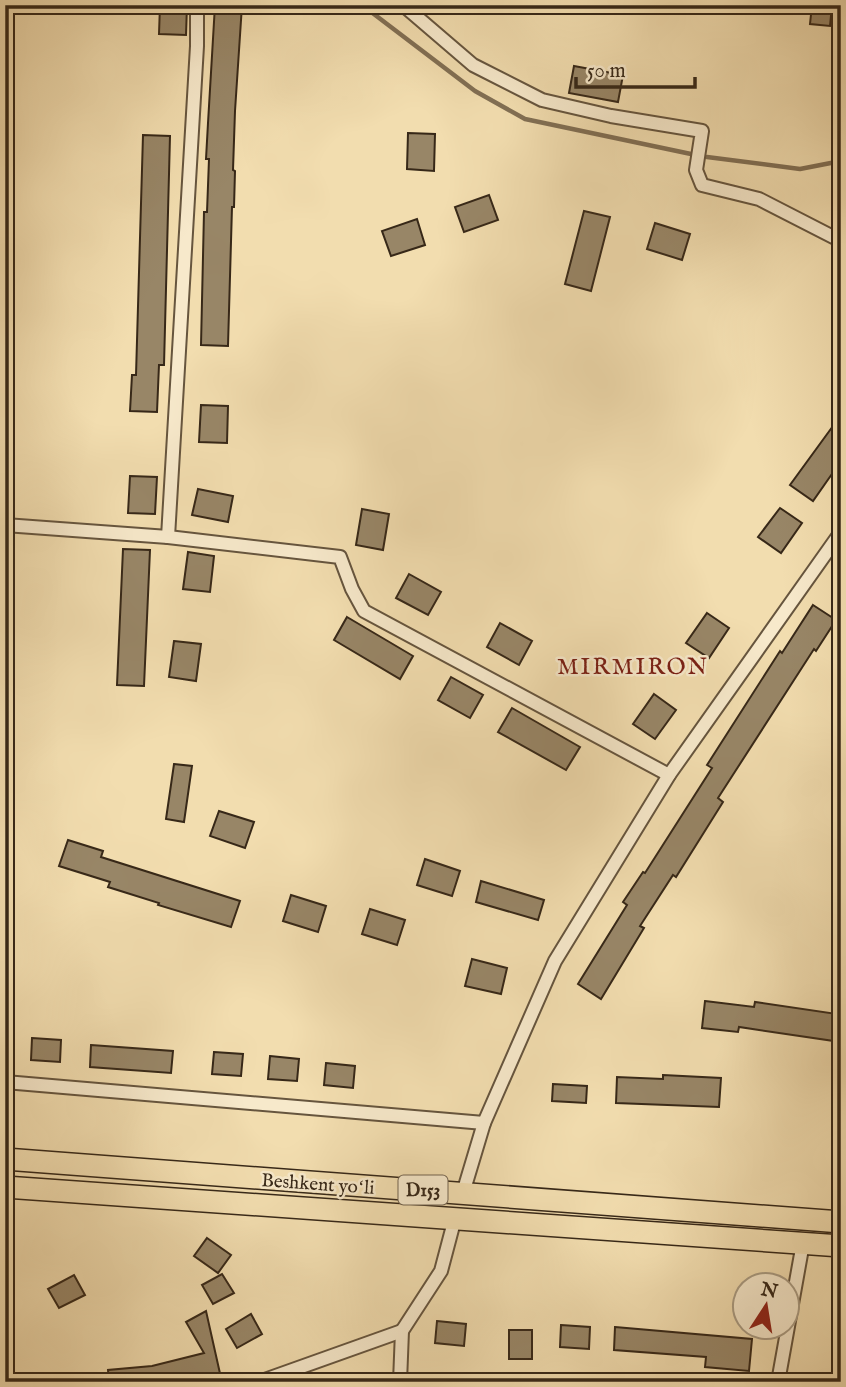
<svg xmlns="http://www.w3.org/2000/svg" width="846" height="1387" font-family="'IM FELL English',serif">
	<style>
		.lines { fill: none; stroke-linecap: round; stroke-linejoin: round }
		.stream { stroke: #816f54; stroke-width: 4.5 }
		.building { fill: #988667; stroke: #372818; stroke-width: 2 }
		.street-casing { stroke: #66553e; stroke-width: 16 }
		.primary-casing { stroke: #372818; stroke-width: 24 }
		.street { stroke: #f7e9cb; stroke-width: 12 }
		.primary { stroke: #f2ddaf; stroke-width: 21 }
		.labels { text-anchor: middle; stroke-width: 5; stroke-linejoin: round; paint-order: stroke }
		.shield { fill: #f7e9cb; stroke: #71624e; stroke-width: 2 }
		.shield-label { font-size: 18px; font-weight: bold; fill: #372818 }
		.street-label { font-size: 19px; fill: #372818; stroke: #f7e9cb }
		.quarter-label { font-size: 23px; letter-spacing: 2px; fill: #7a1f14; stroke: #f7e9cb }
	</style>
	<rect width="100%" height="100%" fill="#f2ddaf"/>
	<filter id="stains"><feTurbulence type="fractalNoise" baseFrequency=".00286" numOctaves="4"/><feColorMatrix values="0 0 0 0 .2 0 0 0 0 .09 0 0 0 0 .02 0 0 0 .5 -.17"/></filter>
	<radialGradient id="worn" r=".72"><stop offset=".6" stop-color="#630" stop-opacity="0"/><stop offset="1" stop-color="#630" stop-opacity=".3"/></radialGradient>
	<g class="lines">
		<g class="stream">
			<polyline points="362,5 475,91 525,119 691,154"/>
			<polyline points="707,157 800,169 841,161"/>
		</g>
	</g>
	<g class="building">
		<polygon points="160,5 187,5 186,35 159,34"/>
		<polygon points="215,5 242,5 235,111 233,170 235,171 234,207 232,207 228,346 201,345 204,212 207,212 209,159 206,159 208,123"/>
		<polygon points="812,5 832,5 830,26 810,24"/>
		<polygon points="574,66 623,75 618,102 569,93"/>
		<polygon points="408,133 435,134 434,171 407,169"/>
		<polygon points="143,135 170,136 164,365 159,365 157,412 130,411 132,375 136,375"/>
		<polygon points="489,195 498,220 464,232 455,207"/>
		<polygon points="584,211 610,217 591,291 565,284"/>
		<polygon points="417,219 425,245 391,256 382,231"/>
		<polygon points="655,223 690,234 682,260 647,249"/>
		<polygon points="201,405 228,406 227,443 199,442"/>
		<polygon points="841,415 841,461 813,501 790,485"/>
		<polygon points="130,476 157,477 155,514 128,513"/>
		<polygon points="198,489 233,496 228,522 192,515"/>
		<polygon points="780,508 802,523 781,553 758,537"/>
		<polygon points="362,509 389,514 383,550 356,545"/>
		<polygon points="123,549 150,550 144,686 117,685"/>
		<polygon points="188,552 214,556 210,592 183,589"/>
		<polygon points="409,574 441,592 428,615 396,598"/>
		<polygon points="813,605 836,620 816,651 814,649 718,798 723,802 676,877 673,875 640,926 644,928 601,999 578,984 627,905 623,902 643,872 645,873 712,768 707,765 780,651 782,653"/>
		<polygon points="707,613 729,628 709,658 686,643"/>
		<polygon points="347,617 413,656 400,679 334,640"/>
		<polygon points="500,623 532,641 519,665 487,647"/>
		<polygon points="174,641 201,644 196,681 169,677"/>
		<polygon points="451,677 483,695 470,718 438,700"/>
		<polygon points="654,694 676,710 655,739 633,724"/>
		<polygon points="512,708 580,747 566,770 498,732"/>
		<polygon points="174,764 192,766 184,822 166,819"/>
		<polygon points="219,811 254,822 245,848 210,836"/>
		<polygon points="68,840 103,851 101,857 240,901 231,927 158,905 159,903 108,887 110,882 59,866"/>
		<polygon points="425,859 460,871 452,896 417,885"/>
		<polygon points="481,881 544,900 538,920 476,902"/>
		<polygon points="291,895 326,906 318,932 283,921"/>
		<polygon points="370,909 405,920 397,945 362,934"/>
		<polygon points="472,959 507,968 501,994 465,986"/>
		<polygon points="705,1001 754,1007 755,1002 837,1014 834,1041 739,1027 738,1032 702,1028"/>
		<polygon points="32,1038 61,1040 60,1062 31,1060"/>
		<polygon points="91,1045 173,1051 171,1073 90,1067"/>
		<polygon points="214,1052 243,1054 241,1076 212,1074"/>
		<polygon points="270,1056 299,1059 297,1081 268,1079"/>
		<polygon points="326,1063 355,1066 353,1088 324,1085"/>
		<polygon points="663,1075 721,1078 719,1107 616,1103 617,1077 663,1079"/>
		<polygon points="553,1084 587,1086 586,1103 552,1101"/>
		<polygon points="207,1238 231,1255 218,1273 194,1256"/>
		<polygon points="222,1274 234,1293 213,1304 202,1285"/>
		<polygon points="74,1275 85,1295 59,1308 48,1289"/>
		<polygon points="206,1311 221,1378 195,1382 191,1379 177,1382 109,1382 108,1370 152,1366 204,1353 186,1322"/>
		<polygon points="251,1314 262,1334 237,1348 226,1329"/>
		<polygon points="437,1321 466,1324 464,1346 435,1343"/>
		<polygon points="561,1325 590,1327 589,1349 560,1347"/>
		<polygon points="615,1327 752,1339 749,1371 705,1367 706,1357 614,1350"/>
		<rect x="509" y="1330" width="23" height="29"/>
	</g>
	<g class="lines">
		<defs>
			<g id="street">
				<polyline points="403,5 473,65 542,100 611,116 702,131 696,170 702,185 759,199 841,241"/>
				<polyline points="5,525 168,537 340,557 352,589 364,611 669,775"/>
				<polyline points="168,537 197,46 197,5"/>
				<polyline points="5,1082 484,1123"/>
				<polyline points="463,1193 484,1123 555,961 669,775 841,532"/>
				<polyline points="259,1382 402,1331"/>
				<polyline points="400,1382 402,1331 441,1271 455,1218"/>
				<polyline points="778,1382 803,1243"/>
			</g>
			<g id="primary">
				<polyline points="5,1159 841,1222"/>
				<polyline points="5,1187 841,1246"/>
			</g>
		</defs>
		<use href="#street" class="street-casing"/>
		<use href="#primary" class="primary-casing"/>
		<use href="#street" class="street"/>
		<use href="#primary" class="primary"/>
	</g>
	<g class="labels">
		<rect class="shield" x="398.5" y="1175.5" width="49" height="29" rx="5"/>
		<g class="shield-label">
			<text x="423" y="1196">D153</text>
		</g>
		<g class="street-label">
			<text transform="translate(318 1183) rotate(4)" y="7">Beshkent yoʻli</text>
		</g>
		<g class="quarter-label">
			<text x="633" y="674">MIRMIRON</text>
		</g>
	</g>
	<rect width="846" height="1387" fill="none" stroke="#f2ddaf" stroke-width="28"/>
	<rect x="7" y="7" width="832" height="1373" fill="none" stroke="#372818" stroke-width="3.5"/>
	<rect x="14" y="14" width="818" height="1359" fill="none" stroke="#372818" stroke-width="2"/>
	<g transform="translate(766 1306) rotate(12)"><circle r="33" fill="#f7e9cb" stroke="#aa9c83" stroke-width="2"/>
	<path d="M0-5L12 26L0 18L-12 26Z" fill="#8f2418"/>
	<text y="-10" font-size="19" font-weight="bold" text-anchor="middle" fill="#372818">N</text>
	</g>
	<path d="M576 77v10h119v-10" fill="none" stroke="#372818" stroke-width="3.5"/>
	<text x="587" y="77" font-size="21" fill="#372818" stroke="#f7e9cb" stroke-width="5" paint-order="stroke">50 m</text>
	<rect width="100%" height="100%" filter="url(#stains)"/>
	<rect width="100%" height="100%" fill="url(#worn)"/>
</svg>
